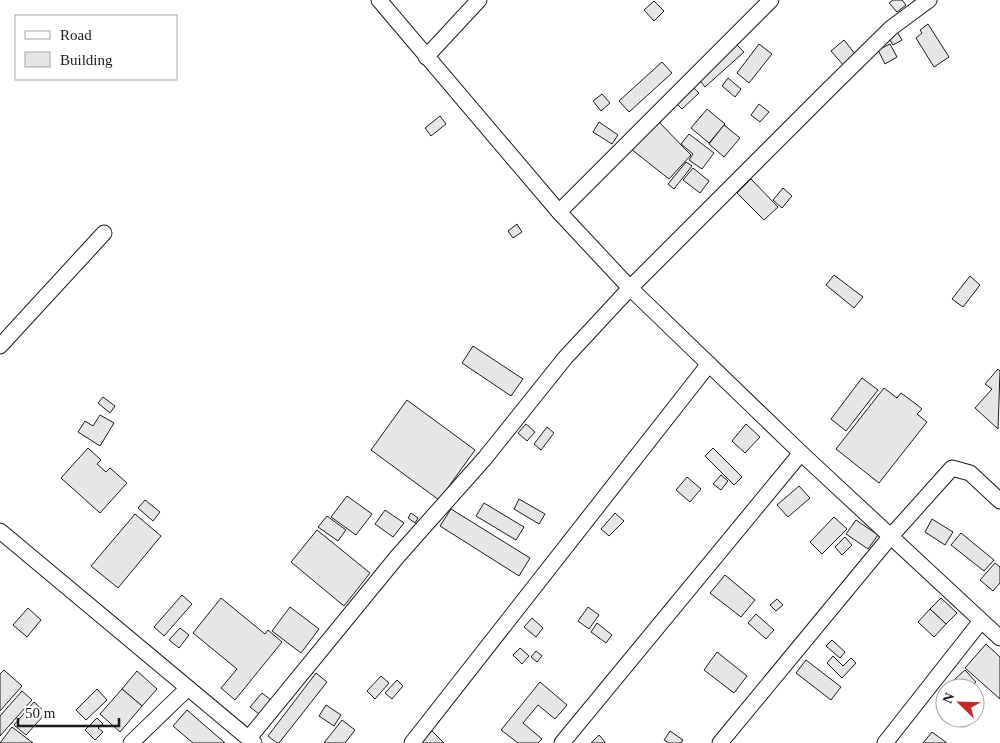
<svg xmlns="http://www.w3.org/2000/svg" width="1000" height="743" font-family="Georgia,serif">
	<style>
		.building { fill: #e6e6e6; stroke: #1a1a1a }
		.lines { fill: none; stroke-linecap: round; stroke-linejoin: round }
		.minor-casing { stroke: #1a1a1a; stroke-width: 17 }
		.minor { stroke: #fff; stroke-width: 15 }
	</style>
	<rect width="100%" height="100%" fill="#fff"/>
	<g class="building">
		<polygon points="893,0 902,0 906,5 897,12 889,3"/>
		<polygon points="654,1 664,11 654,21 644,10"/>
		<polygon points="928,24 949,57 934,67 916,38 922,33 920,30"/>
		<polygon points="896,30 902,40 893,45 887,35"/>
		<polygon points="844,40 856,55 844,66 831,51"/>
		<polygon points="735,43 744,52 705,87 697,77"/>
		<polygon points="759,44 772,54 749,83 737,73"/>
		<polygon points="890,44 897,57 885,64 878,50"/>
		<polygon points="662,62 672,73 629,112 619,101"/>
		<polygon points="728,78 741,89 735,97 722,86"/>
		<polygon points="691,85 699,93 682,109 674,101"/>
		<polygon points="602,94 610,103 601,111 593,101"/>
		<polygon points="759,104 769,112 760,122 751,115"/>
		<polygon points="707,109 725,124 709,143 691,128"/>
		<polygon points="440,116 446,124 431,136 425,128"/>
		<polygon points="655,118 691,155 669,179 631,149"/>
		<polygon points="599,122 618,135 612,144 593,132"/>
		<polygon points="724,125 740,138 724,157 709,144"/>
		<polygon points="689,134 714,153 702,169 689,160 693,154 681,144"/>
		<polygon points="686,162 692,166 674,189 668,184"/>
		<polygon points="693,168 709,181 700,193 683,180"/>
		<polygon points="751,179 778,207 764,220 737,193"/>
		<polygon points="783,188 792,196 782,208 773,200"/>
		<polygon points="517,224 522,232 513,238 508,231"/>
		<polygon points="834,275 863,297 854,308 826,285"/>
		<polygon points="970,276 980,285 963,307 952,299"/>
		<polygon points="473,346 523,379 511,396 462,363"/>
		<polygon points="998,369 1000,371 998,429 975,408 992,389 985,384"/>
		<polygon points="862,378 878,390 846,431 831,419"/>
		<polygon points="884,388 897,398 901,393 916,404 922,409 917,414 927,422 879,483 836,449"/>
		<polygon points="103,397 115,406 110,413 98,403"/>
		<polygon points="407,400 475,450 439,500 371,450"/>
		<polygon points="100,415 114,423 100,446 78,432 85,421 93,426"/>
		<polygon points="526,424 535,432 527,441 518,433"/>
		<polygon points="746,424 760,437 745,453 732,441"/>
		<polygon points="547,427 554,433 541,450 534,444"/>
		<polygon points="88,448 101,460 97,464 106,472 110,468 127,483 100,513 61,478"/>
		<polygon points="713,448 742,477 734,485 705,456"/>
		<polygon points="721,475 728,481 721,490 713,484"/>
		<polygon points="687,477 701,489 690,502 676,490"/>
		<polygon points="799,486 810,498 788,517 777,505"/>
		<polygon points="347,496 372,514 356,535 331,517"/>
		<polygon points="519,499 545,514 539,524 514,509"/>
		<polygon points="145,500 160,512 153,521 138,508"/>
		<polygon points="484,503 524,527 516,540 476,516"/>
		<polygon points="451,509 530,558 519,576 440,526"/>
		<polygon points="385,510 404,523 393,537 375,524"/>
		<polygon points="411,513 418,518 415,523 408,518"/>
		<polygon points="615,513 624,521 609,536 601,529"/>
		<polygon points="135,514 161,536 118,588 91,566"/>
		<polygon points="327,516 346,530 338,541 318,527"/>
		<polygon points="834,517 847,529 822,554 810,542"/>
		<polygon points="932,519 953,532 945,545 925,532"/>
		<polygon points="856,520 878,535 868,549 846,534"/>
		<polygon points="317,530 370,573 344,606 291,562"/>
		<polygon points="961,533 994,560 984,571 951,545"/>
		<polygon points="845,537 852,545 842,555 835,547"/>
		<polygon points="995,563 1000,567 1000,583 993,591 980,580"/>
		<polygon points="725,575 755,600 741,617 710,593"/>
		<polygon points="182,595 192,604 164,636 154,627"/>
		<polygon points="221,598 265,634 268,630 282,642 235,700 221,688 237,669 193,633"/>
		<polygon points="941,598 957,613 946,624 930,609"/>
		<polygon points="777,599 783,605 776,611 770,605"/>
		<polygon points="290,607 319,629 301,653 272,631"/>
		<polygon points="588,607 599,615 589,629 578,621"/>
		<polygon points="28,608 41,620 27,637 13,625"/>
		<polygon points="930,609 946,624 934,637 918,622"/>
		<polygon points="756,614 774,630 766,639 748,623"/>
		<polygon points="532,618 543,628 536,637 524,627"/>
		<polygon points="597,623 612,635 606,643 591,632"/>
		<polygon points="180,628 189,635 179,648 169,640"/>
		<polygon points="832,640 845,652 840,658 826,646"/>
		<polygon points="986,644 1000,657 1000,699 965,668"/>
		<polygon points="520,648 529,656 522,664 513,655"/>
		<polygon points="536,651 542,656 537,662 531,657"/>
		<polygon points="717,652 747,676 734,693 704,670"/>
		<polygon points="833,656 843,666 851,658 856,663 842,678 827,663"/>
		<polygon points="806,660 841,687 831,700 796,673"/>
		<polygon points="4,670 22,686 0,711 0,674"/>
		<polygon points="965,670 976,682 969,688 945,688"/>
		<polygon points="137,671 157,689 142,706 122,689"/>
		<polygon points="316,673 327,682 279,743 277,743 268,736"/>
		<polygon points="381,676 389,683 375,699 367,691"/>
		<polygon points="397,680 403,686 392,699 385,693"/>
		<polygon points="540,682 567,705 555,719 538,705 523,723 542,739 538,743 518,743 501,730"/>
		<polygon points="97,689 107,700 86,720 76,710"/>
		<polygon points="122,689 142,706 120,732 100,714"/>
		<polygon points="22,691 32,700 0,736 0,716"/>
		<polygon points="262,693 271,700 259,714 250,707"/>
		<polygon points="34,702 46,713 26,735 14,725"/>
		<polygon points="326,705 341,715 334,726 319,716"/>
		<polygon points="187,710 225,743 193,743 173,726"/>
		<polygon points="97,718 103,724 98,728 103,732 95,740 85,730"/>
		<polygon points="342,720 355,730 345,743 324,743"/>
		<polygon points="12,727 33,743 0,743"/>
		<polygon points="432,731 444,743 420,743"/>
		<polygon points="670,731 683,740 681,743 669,743 664,740"/>
		<polygon points="932,732 947,743 923,743"/>
		<polygon points="599,735 605,742 604,743 591,743"/>
	</g>
	<g class="lines">
		<defs>
			<g id="minor">
				<polyline points="379,0 559,212 630,288 801,453 1000,638"/>
				<polyline points="426,57 479,0"/>
				<polyline points="559,212 771,0"/>
				<polyline points="0,346 104,233"/>
				<polyline points="0,531 254,743"/>
				<polyline points="249,738 397,557 485,458 565,358 630,288 829,89 891,28 929,0"/>
				<polyline points="131,743 188,688"/>
				<polyline points="412,743 709,364"/>
				<polyline points="562,743 801,453"/>
				<polyline points="720,743 891,536 952,468 970,473 1000,501"/>
				<polyline points="885,743 981,621"/>
			</g>
		</defs>
		<use href="#minor" class="minor-casing"/>
		<use href="#minor" class="minor"/>
	</g>
	<rect x="15" y="15" width="162" height="65" fill="#ffffff" stroke="#a3a3a3"/>
	<rect x="25" y="31" width="25" height="8" fill="#ffffff" stroke="#a3a3a3"/>
	<text x="60" y="40" font-size="15" fill="#1a1a1a">Road</text>
	<rect x="25" y="52" width="25" height="15" fill="#e6e6e6" stroke="#a3a3a3"/>
	<text x="60" y="65" font-size="15" fill="#1a1a1a">Building</text>
	<g transform="translate(960 703) rotate(293)"><circle r="24" fill="#ffffff" stroke="#a3a3a3"/>
	<path d="M0-4L9 19L0 12L-9 19Z" fill="#c62828"/>
	<text y="-8" font-size="14" font-weight="bold" text-anchor="middle" fill="#1a1a1a">N</text>
	</g>
	<path d="M18 718v8h101v-8" fill="none" stroke="#1a1a1a" stroke-width="2.5"/>
	<text x="25" y="718" font-size="15" fill="#1a1a1a" stroke="#ffffff" stroke-width="4" paint-order="stroke">50 m</text>
</svg>
